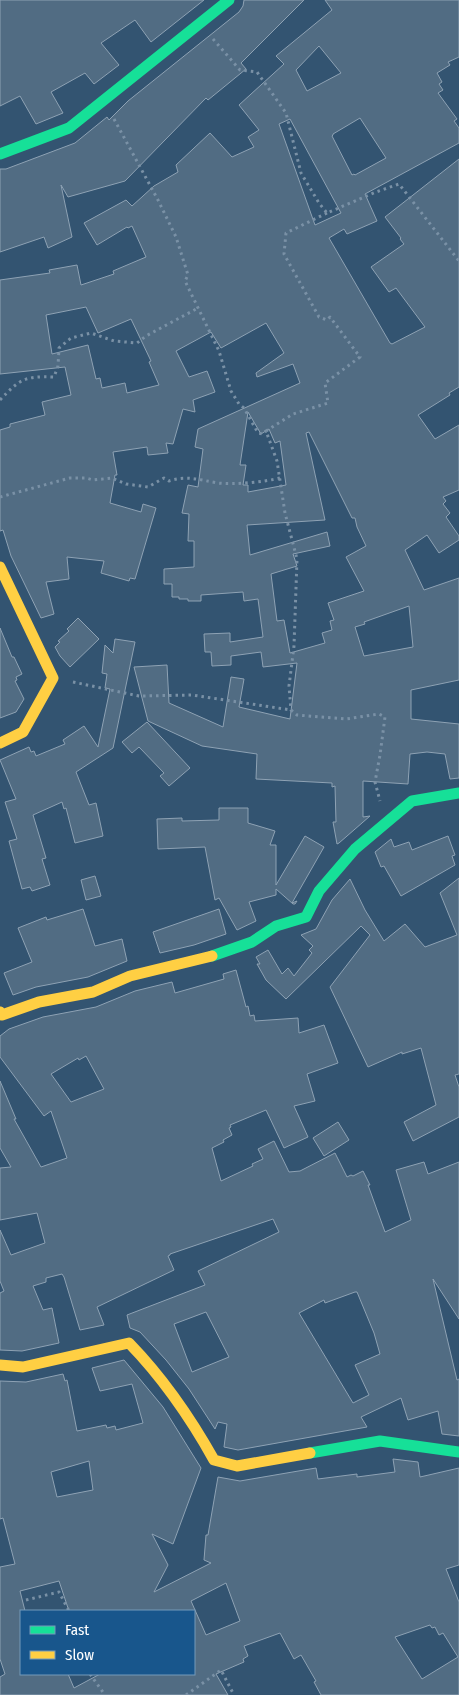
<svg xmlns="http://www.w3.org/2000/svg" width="459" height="1695" font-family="'Fira Sans Condensed',sans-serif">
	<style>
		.building { fill: #516c83; stroke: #8ea2b4; fill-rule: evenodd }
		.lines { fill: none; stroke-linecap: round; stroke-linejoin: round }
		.path { stroke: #7a91a6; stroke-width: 3; stroke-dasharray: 2.5 4; stroke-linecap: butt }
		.fast { stroke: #16e098; stroke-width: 11 }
		.slow { stroke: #ffcf43; stroke-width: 11 }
	</style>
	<rect width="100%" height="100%" fill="#335471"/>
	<g class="building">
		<polygon points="0,0 204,0 151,42 135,20 101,43 119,65 94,84 85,73 51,92 63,113 36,124 20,96 0,106"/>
		<polygon points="244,0 304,0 241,63 246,69 208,100 206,98 125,181 68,197 61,185 72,237 48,248 44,237 0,252 0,169 6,169 75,143 107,117 109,120 128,101 239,12 243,6"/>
		<path d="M325,0h134v57l-11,5 2,3 -13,8 5,9 -3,2 4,6 -5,3 19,26 -3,2 5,7v15l-94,51 12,27 -30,13 -3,-5 -15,9 61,105 2,1 33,-17 -29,-39 -7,4 -18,-25 33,-23 -4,-5 1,-1 -16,-21 74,-58v228l-10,6 1,2 -32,20 17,24 24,-14v65l-16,7 3,4 -3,3 7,9 -4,4 13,19v4l-20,13 -12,-18 -22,15 19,40 35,-12v102l-48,10v29l48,5v54l-9,1 -5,-25 -18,-2 -17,2 -2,30 -45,-3v36l7,-1 -31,27 -2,1 -4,-22h3l-1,-36 -3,1v-4l-76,-4 1,-25 -55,-8 -54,-25 -14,-54 33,-2 2,38 54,24 8,-50 13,2 -5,28 51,12 7,-56 -34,4 -2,-15 -30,4v9l-19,1 -1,-14h-6l-1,-18 26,-1v9l33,-5 -5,-38 -14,2 -1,-9 -42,3v6h-13v-2h-9v-2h-7v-13h-8v-15l30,-2v-26h-6l1,-27 -7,-1 6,-28 10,2 5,-38 -8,-2 3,-18 102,-46 -7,-19 -36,13 -1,-4 28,-20 -18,-30 -45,25 -10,-16 -35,19 13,26 18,-6 8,21 -22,8 2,12 -12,-3 -10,35 -7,-1 2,10 -20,2 -1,-8 -34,5 4,23h-2l-5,28 31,9 2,-8 13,4 -21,71 -5,-1 -1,3 -28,-8 3,-12 -37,-4 2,22 -23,3 8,32 -13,4 -30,-62 -8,-26 -3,1v-101l10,-3v-3l35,-9 -3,-13 29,-7 -6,-28 -65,7v-94l50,-7 -1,-3 28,-5 4,20 33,-11 -1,-3 33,-14 -14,-31 -4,2 -1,-1 -30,18 -13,-22 42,-23 6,6 22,-20 24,-14 -2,-7 34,-32 22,24 22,-10 -6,-10 11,-7 -20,-25 45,-41 -8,-8 56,-46zM319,46l22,27 -34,18 -11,-21zM360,118l26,40 -31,17 -1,-1 -2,1 -20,-39 1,-1v-1zM290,119l51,94 -26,12 -36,-101zM86,307l12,26 33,-14 20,42 -2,1 10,23 -32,8 -2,-10 -23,5 -2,-10 -4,1 -8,-34 -36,9 -6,-39zM248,412l13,22 8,-5 6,14 5,-2 6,44 -38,7v-7h-5l3,-20h-6zM309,432l43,86h3l2,9 9,19 -20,11 18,34 -36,12 6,17 -4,1 2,9 -10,3 3,10 -35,10 -6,-33 -7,1 -6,-47 26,-8 -4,-12 37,-8 -3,-14 -77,23 -3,-30 78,-5 -19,-87zM409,606l4,41 -49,9 -9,-29 10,-3 -1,-2z"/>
		<polygon points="78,618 99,639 70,667 60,656 55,647 60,642 58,641 69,631 67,629"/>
		<polygon points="0,628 12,657 14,657 22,674 16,677 17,680 15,681 24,699 16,712 0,718"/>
		<polygon points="115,639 135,642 113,748 76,772 89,805 96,803 103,836 75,843 66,808 64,809 62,802 33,815 46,858 42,859 50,885 32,891 30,887 22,889 9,841 17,839 5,802 16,799 0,760 29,747 31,752 34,751 36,756 65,744 63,740 84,726 98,747 110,689 105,688 107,674 102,673 105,645 113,653"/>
		<polygon points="147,722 190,768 169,786 160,776 164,773 139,747 132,753 122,742"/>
		<polygon points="219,808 248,808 248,823 275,831 270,845 276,845 276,885 305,836 324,847 292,903 297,901 295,904 293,904 276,889 276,895 249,902 256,921 237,930 219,898 215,900 205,847 158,849 157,819 182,818 182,821 219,820"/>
		<polygon points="448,836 455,855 452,856 455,865 401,896 384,866 381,867 375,852 391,839 394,847 409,842 412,850"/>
		<polygon points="95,876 101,896 86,900 81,880"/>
		<polygon points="459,878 459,1074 455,1075 459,1087 459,1117 413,1141 404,1122 436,1105 421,1048 402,1054 402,1052 368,1067 330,987 370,935 361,926 286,999 266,980 257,964 260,964 256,957 268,950 282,974 288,968 294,976 312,953 309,950 313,946 301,935 316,929 332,900 350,879 365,910 384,941 405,924 425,947 457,935 440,893"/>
		<polygon points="83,909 95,946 122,939 127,961 88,977 36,987 13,995 4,973 32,962 18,928 46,917 47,920"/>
		<polygon points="219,909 226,934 194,945 160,953 153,932"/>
		<path d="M236,970l10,37 2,-1 2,10 4,-1 1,6 43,-3 1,15 25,-8 14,38 -31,11 8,27 -21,5 14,31 -24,11 -18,-38 -36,15 1,2 -2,1 3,7 -9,5 1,2 -12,6 9,33 32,-15 -1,-2 11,-5 -5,-10 16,-8 15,31 11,-1 35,-18 12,24 4,-2 2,1 10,-5 7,14h-2l17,47 26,-12 -15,-50 28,-8 4,12 31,-12v157l-26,-40 24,101 2,-1v57l-17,-2 -4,-23 -30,9 -7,-22 -40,19 6,10 -129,23 -14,-3 3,-23 -9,-2 -3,7 -26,-40 -23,-29 -26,-28 -10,-4 -3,-13 78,-30 -7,-14 81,-39 -6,-13 -103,35v1l-2,1 6,14 -77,37 7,18 -24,5 -16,-53 -2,-3 -16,4v4l-13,4 10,24 9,-2 7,35 -37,8 -22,-1v-57l4,-2 -4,-10v-51l11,25 34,-12 -8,-30 -37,7v-52l11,-1 -11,-19v-67l16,38h-2l27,48 26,-9 -16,-47 -7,5 -44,-59v-21l9,-7 34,-12 53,-10 39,-16 37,-9 3,11 49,-14 -1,-5zM86,1056l18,33 -33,13 -20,-28 27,-16 1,2zM355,1292h2l17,41 6,21 -25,11 14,30 -16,8 -54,-90 25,-13 1,3zM206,1312l23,45 -37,15 -18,-48z"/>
		<polygon points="338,1122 349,1140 324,1156 313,1138"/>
		<path d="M124,1360l39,47 38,61 -28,76 -21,-10 16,31 -14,27 57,-29 -7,-3 2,-25h2l10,-58 22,4 76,-13 2,11 39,-5v3l38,-5 -2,-13 25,3 2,15 39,-9v97l-13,4 13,33v93h-138l-7,-13 2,-1 -15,-26 -7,4 -14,-26 -36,13 4,10 -5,3 1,3 -28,12 12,21h-228v-18l5,-3 -5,-15v-92l15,-3 -12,-46 -3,1v-138l26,1 37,-8 2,7 2,-1 10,51 29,-6 1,3 8,-2 1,4 27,-7 -11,-39 -32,7 -8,-23zM89,1461l4,29 -36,7 -6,-25zM59,1581l10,30h125v63h-94l-26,14 -6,-14h-47v-63h4l-5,-20zM226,1583l14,38 -34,14 -15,-34zM430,1625l2,3 3,-1 4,8 4,-2 15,24 -36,22 -27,-42z"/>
	</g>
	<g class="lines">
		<g class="path">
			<polyline points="213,39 240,70 257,72 286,113 301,173 319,203 327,213 376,192 399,184 459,261"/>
			<polyline points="114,119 158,200 176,237 188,275 185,281 219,351 231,391 239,404 244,408 258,433 263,434 266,431"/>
			<polyline points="327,213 286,233 284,254 319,317 327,320 330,317 360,357 325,383 328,403 293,414 266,431 277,461 285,513 297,559 294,646 289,686 291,710 297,715 346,719 379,714 385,717 380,755 375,782 380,801"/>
			<path d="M0,400c20,-21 24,-24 54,-23l4,-11 1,-18 12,-10 20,-5 23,8 23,2 9,-7 52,-28"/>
			<path d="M0,497l70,-19h16l7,2 19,-2 14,6 22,3 16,-9 5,3c19,-6 30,-1 49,2 16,2 46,-1 62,-5"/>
			<polyline points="73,682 139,696 192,695 291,710"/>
			<polyline points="26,1600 59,1592 69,1611"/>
			<polyline points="90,1674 105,1695"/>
			<polyline points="186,1695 221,1670 234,1695"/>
		</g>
		<g class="fast">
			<polyline points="0,154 69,128 229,0"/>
			<polyline points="212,956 252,942 276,926 306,917 319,891 355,849 412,801 459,793"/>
			<polyline points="310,1453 380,1441 459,1452"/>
		</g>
		<g class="slow">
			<polyline points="0,567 53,678 23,732 0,743"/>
			<polyline points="0,1012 2,1015 39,1002 93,992 130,976 212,956"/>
			<path d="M0,1365l23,2 106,-24c34,35 61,74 85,117l23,6 73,-13"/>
		</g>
	</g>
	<rect x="20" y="1610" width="175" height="65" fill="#18568c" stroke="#749aba"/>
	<rect x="30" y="1626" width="25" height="8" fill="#16e098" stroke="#749aba"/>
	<text x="65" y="1635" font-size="15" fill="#ffffff">Fast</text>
	<rect x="30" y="1651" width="25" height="8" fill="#ffcf43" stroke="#749aba"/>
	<text x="65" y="1660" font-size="15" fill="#ffffff">Slow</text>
</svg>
